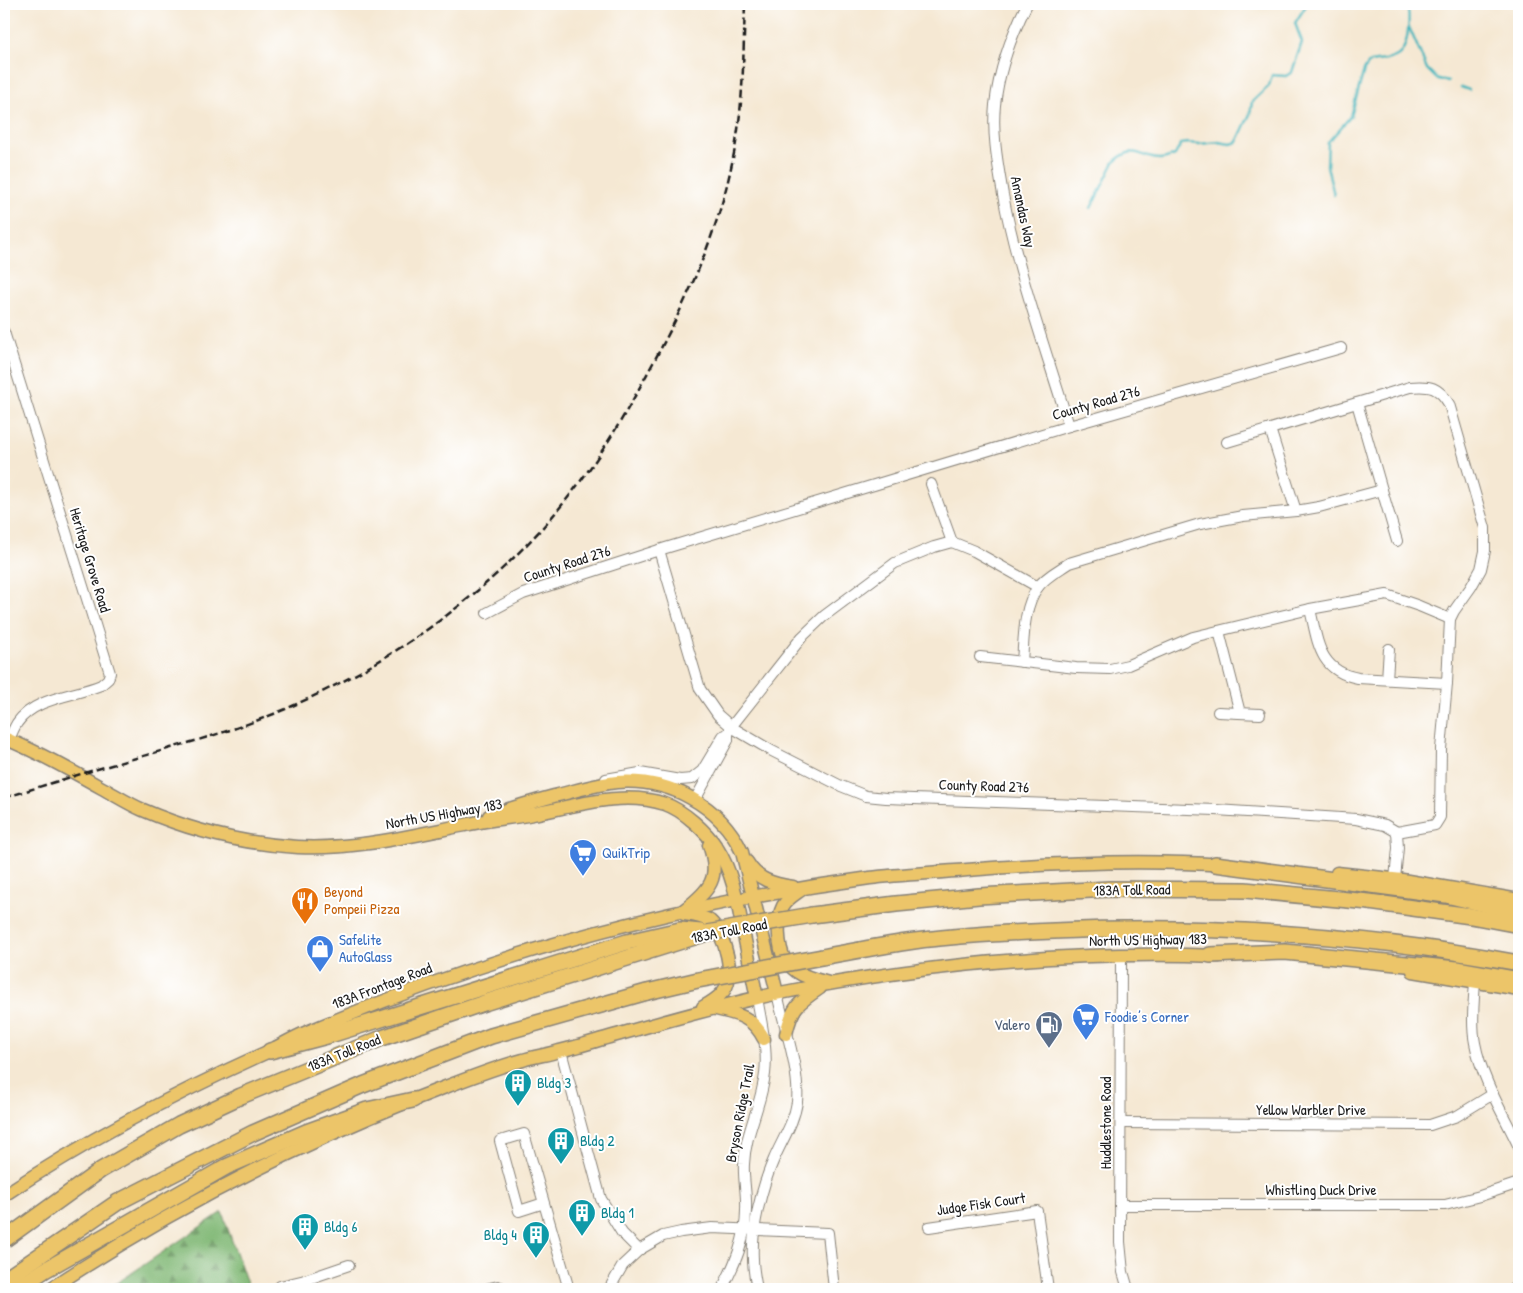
<svg xmlns="http://www.w3.org/2000/svg" width="1523" height="1293" font-family="'Patrick Hand',sans-serif">
	<style>
		.forest { fill: url(#forest-firs); stroke: #4e6a48 }
		.lines { fill: none; stroke-linecap: round; stroke-linejoin: round }
		.stream { stroke: #48b7be; stroke-width: 2.5 }
		.minor-casing { stroke: #888278; stroke-width: 12 }
		.major-casing { stroke: #888278; stroke-width: 15 }
		.highway-casing { stroke: #888278; stroke-width: 18 }
		.minor { stroke: #fff; stroke-width: 10 }
		.major { stroke: #ecc569; stroke-width: 12 }
		.highway { stroke: #ecc569; stroke-width: 15 }
		.rail { stroke: #1c1c1c; stroke-width: 2.5; stroke-dasharray: 8 4; stroke-linecap: butt }
		.highway-bridge-casing { stroke: #888278; stroke-width: 18; stroke-linecap: butt }
		.highway-bridge { stroke: #ecc569; stroke-width: 15 }
		.labels { text-anchor: middle; stroke-width: 4; stroke-linejoin: round; paint-order: stroke }
		.street-label { font-size: 15px; fill: #1c1c1c; stroke: #fff }
		.shop-label { font-size: 15px; fill: #366cbe; stroke: #fff; text-anchor: start }
		.food-label { font-size: 15px; fill: #c56008; stroke: #fff; text-anchor: start }
		.service-label { font-size: 15px; fill: #4e5e75; stroke: #fff; text-anchor: end }
		.culture-label { font-size: 15px; fill: #0d838f; stroke: #fff; text-anchor: start }
	</style>
	<defs>
		<pattern id="forest-firs" width="22" height="20" patternUnits="userSpaceOnUse" patternTransform="scale(1.25)"><rect width="22" height="20" fill="#80b874"/><path d="M5 1l3.5 6h-7zM16 11l3.5 6h-7z" fill="#68955e"/></pattern>
	</defs>
	<rect width="100%" height="100%" fill="#fff"/>
	<filter id="ink" filterUnits="userSpaceOnUse"><feTurbulence type="fractalNoise" baseFrequency=".02" numOctaves="2"/><feDisplacementMap in="SourceGraphic" scale="10" xChannelSelector="R" yChannelSelector="G"/><feConvolveMatrix kernelMatrix="1 2 1 2 8 2 1 2 1" color-interpolation-filters="sRGB"/></filter>
	<filter id="wash" filterUnits="userSpaceOnUse"><feTurbulence type="fractalNoise" baseFrequency=".0096" numOctaves="4" result="noise"/><feDisplacementMap in="SourceGraphic" scale="20" xChannelSelector="R" yChannelSelector="G"/><feGaussianBlur stdDeviation="1.12" result="paint"/><feColorMatrix in="noise" values="0 0 0 0 0 0 0 0 0 0 0 0 0 0 0 0 0 1.4 0 .05"/><feComposite in="paint" operator="in"/></filter>
	<g filter="url(#wash)">
		<rect width="100%" height="100%" fill="#f5e8d3"/>
		<polygon class="forest" points="222,1212 249,1289 108,1289"/>
		<g class="lines">
			<g class="stream">
				<polyline points="1409,27 1427,69 1436,78 1448,82"/>
				<polyline points="1461,87 1469,90"/>
				<path d="M1334,195l-7,-29 1,-24 23,-26 13,-46 6,-8c8,-2 20,-1 27,-6 12,-7 14,-41 9,-52"/>
				<path d="M1091,208l23,-46c22,-20 26,-3 46,-3 5,0 10,-2 15,-4l6,-11 7,-1 11,1 20,-2 11,2 7,-2 13,-28 2,-12 17,-16 3,-11 14,1 6,-4 10,-30 -7,-19 12,-19"/>
			</g>
		</g>
	</g>
	<g filter="url(#ink)">
		<g class="lines">
			<defs>
				<g id="minor">
					<path d="M1027,4c-16,32 -28,65 -32,101 -3,30 3,60 8,90 15,79 43,155 66,231"/>
					<path d="M4,332l106,341 -2,6 -7,6c-26,11 -66,12 -84,38 -3,5 -6,12 -8,17"/>
					<polyline points="1270,429 1296,511"/>
					<path d="M1227,442l183,-55c20,-2 29,0 39,17l36,124v23l-4,18 -10,18 -17,24 -4,8 -3,64 -6,66 -1,68 -5,8 -38,7"/>
					<polyline points="931,484 952,542"/>
					<polyline points="1382,490 1397,541"/>
					<polyline points="659,550 700,689 718,715 733,728 772,751 841,786 866,796 886,798 1216,810 1356,819 1385,825 1397,832 1398,848 1395,879"/>
					<path d="M1310,609c8,34 9,62 48,69l89,5"/>
					<polyline points="487,613 523,594 659,550 1069,426 1341,348"/>
					<polyline points="1219,631 1240,713"/>
					<polyline points="980,657 1076,668 1110,669 1128,665 1193,637 1310,609 1387,595 1419,606 1450,619"/>
					<path d="M1022,662c2,-24 1,-55 16,-75 8,-11 21,-17 31,-24l131,-39 43,-8 53,-5 23,-4 63,-17 -25,-87"/>
					<polyline points="1387,679 1389,649"/>
					<polyline points="1218,712 1260,714"/>
					<polyline points="606,779 640,773 680,780 692,779 702,771 723,736 728,734"/>
					<polyline points="695,800 728,740 728,734 731,727 802,637 824,616 895,563 934,547 952,542 974,551 1038,587"/>
					<polyline points="1121,955 1120,1242 1123,1272 1128,1289"/>
					<path d="M1475,981c-1,20 -4,42 0,62 7,37 28,70 44,104"/>
					<polyline points="561,1051 601,1199 622,1233 639,1250"/>
					<polyline points="1121,1123 1430,1125 1457,1116 1493,1094"/>
					<polyline points="544,1203 519,1211 500,1141 524,1134 568,1286 568,1289"/>
					<polyline points="1120,1205 1445,1205 1480,1196 1519,1183"/>
					<polyline points="929,1227 1037,1211 1048,1289"/>
					<polyline points="281,1289 280,1286 305,1280"/>
					<polyline points="308,1289 305,1280 349,1265"/>
					<polyline points="486,1289 498,1286 506,1289"/>
					<polyline points="609,1289 623,1265 639,1250 663,1236 681,1232 712,1228 828,1233 834,1289"/>
					<path d="M722,1289c13,-25 24,-50 24,-79 1,-16 -3,-31 -2,-46 1,-28 14,-52 19,-79 7,-28 -1,-59 -6,-87"/>
					<path d="M757,1289c-2,-10 -4,-20 -4,-30 -2,-30 9,-73 21,-100 8,-19 20,-36 23,-57 3,-33 -13,-75 -20,-109"/>
					<polyline points="1513,1289 1519,1288"/>
				</g>
				<g id="major">
					<path d="M4,738c34,14 66,32 98,50 13,7 27,16 41,22 49,21 101,34 155,37 59,3 115,-12 172,-23 21,-5 42,-6 63,-10 42,-8 90,-24 132,-10 18,6 42,28 52,44 15,23 20,51 25,78 5,24 10,48 15,72"/>
					<path d="M489,816c21,-8 43,-14 65,-20 21,-5 42,-12 63,-14 52,-4 103,23 125,70l35,141"/>
					<path d="M747,862c10,18 26,22 46,25"/>
					<polyline points="1337,873 1402,880 1519,900"/>
					<path d="M801,890c-7,5 -14,9 -18,16 -7,13 -5,41 2,54 2,4 7,8 11,11 10,7 21,9 33,12"/>
					<path d="M684,910c26,-20 37,-32 25,-65"/>
					<path d="M684,914c8,1 19,2 26,7 15,13 27,56 12,72 -5,6 -12,10 -19,14"/>
					<polyline points="1413,971 1519,989"/>
					<path d="M716,1009c22,5 37,8 48,30"/>
					<path d="M786,1034c6,-27 12,-31 34,-46"/>
					<path d="M4,1195c83,-55 170,-101 261,-142 13,-6 26,-14 40,-20 180,-77 371,-129 565,-155 32,-4 65,-5 97,-8 85,-7 172,-11 258,-5"/>
					<path d="M50,1289c113,-75 236,-139 362,-189 37,-14 74,-30 111,-40 12,-4 24,-5 36,-9 18,-4 36,-10 54,-15 54,-15 107,-31 162,-42 146,-29 295,-44 444,-38"/>
				</g>
				<g id="highway">
					<polyline points="1215,864 1446,895 1519,912"/>
					<polyline points="812,915 896,904 979,896 1110,889 1245,890 1369,902 1471,916 1519,925"/>
					<polyline points="1210,955 1285,952 1457,969 1519,980"/>
					<path d="M822,957c28,-5 57,-11 85,-15 49,-7 98,-9 147,-11 154,-7 314,4 465,32"/>
					<polyline points="270,1051 327,1036 627,942 680,930 701,932"/>
					<polyline points="4,1240 101,1170 179,1125 241,1096 382,1038 484,1003 707,933"/>
					<polyline points="4,1280 118,1202 253,1133 363,1085 491,1036 647,992"/>
					<polyline points="16,1289 45,1270 226,1167 306,1132 367,1110 413,1100"/>
				</g>
			</defs>
			<use href="#minor" class="minor-casing"/>
			<use href="#major" class="major-casing"/>
			<use href="#highway" class="highway-casing"/>
			<use href="#minor" class="minor"/>
			<use href="#major" class="major"/>
			<use href="#highway" class="highway"/>
			<path class="rail" d="M4,798c47,-15 95,-30 143,-43 51,-15 103,-29 152,-52 113,-52 213,-127 286,-228 26,-35 47,-73 68,-112 35,-64 66,-133 80,-205 11,-50 10,-103 12,-154"/>
			<defs>
				<g id="highway-bridge">
					<polyline points="707,933 812,915"/>
					<polyline points="647,992 698,980 822,957"/>
				</g>
			</defs>
			<use href="#highway-bridge" class="highway-bridge-casing"/>
			<use href="#highway-bridge" class="highway-bridge"/>
		</g>
	</g>
	<defs>
		<symbol id="supermarket-pin" viewBox="-11 -11 22 30"><path d="M0 17L-7.5 6A9.5 9.5 0 1 1 7.5 6Z" fill="#3f7fe0" stroke="#fff"/><path d="M-6-5.5h2.5l.6 2H6L4.5 2H-2.5L-4.4-4H-6ZM-1.5 3.2a1.3 1.3 0 1 0 .1 0ZM3 3.2a1.3 1.3 0 1 0 .1 0Z" fill="#fff"/></symbol>
		<symbol id="restaurant-pin" viewBox="-11 -11 22 30"><path d="M0 17L-7.5 6A9.5 9.5 0 1 1 7.5 6Z" fill="#e8710a" stroke="#fff"/><path d="M-5-6h1v4h1v-4h1v4h1v-4h1v5L-1.5 .5V6h-2V.5L-5-1ZM5-6V6H3V1.5H1.5Q1.5-4 5-6Z" fill="#fff"/></symbol>
		<symbol id="shop-pin" viewBox="-11 -11 22 30"><path d="M0 17L-7.5 6A9.5 9.5 0 1 1 7.5 6Z" fill="#3f7fe0" stroke="#fff"/><path d="M-5-2.5h2.3a2.7 3.5 0 0 1 5.4 0H5L5.5 6h-11ZM-1.5-2.5h3a1.5 2.3 0 0 0-3 0Z" fill="#fff"/></symbol>
		<symbol id="fuel-pin" viewBox="-11 -11 22 30"><path d="M0 17L-7.5 6A9.5 9.5 0 1 1 7.5 6Z" fill="#5c6f8a" stroke="#fff"/><path d="M-5.5-6h7V0h2V4h1.3V-2.5L3-4.5l.8-.8L6-3V5H2.5V1h-1V6h-7ZM-4.2-4.7v3.2H.2V-4.7Z" fill="#fff"/></symbol>
		<symbol id="building-pin" viewBox="-11 -11 22 30"><path d="M0 17L-7.5 6A9.5 9.5 0 1 1 7.5 6Z" fill="#0f9aa8" stroke="#fff"/><path d="M-4-6H4V6H1V3H-1V6H-4ZM-2.5-4.3h1.7v1.8h-1.7ZM.8-4.3h1.7v1.8H.8ZM-2.5-1h1.7V.8h-1.7ZM.8-1h1.7V.8H.8Z" fill="#fff"/></symbol>
	</defs>
	<g fill-rule="evenodd">
		<use href="#supermarket-pin" x="567" y="837" width="32" height="43"/>
		<use href="#restaurant-pin" x="289" y="885" width="32" height="43"/>
		<use href="#shop-pin" x="304" y="933" width="32" height="43"/>
		<use href="#supermarket-pin" x="1070" y="1001" width="32" height="43"/>
		<use href="#fuel-pin" x="1033" y="1009" width="32" height="43"/>
		<use href="#building-pin" x="502" y="1067" width="32" height="43"/>
		<use href="#building-pin" x="545" y="1125" width="32" height="43"/>
		<use href="#building-pin" x="566" y="1197" width="32" height="43"/>
		<use href="#building-pin" x="289" y="1211" width="32" height="43"/>
		<use href="#building-pin" x="520" y="1219" width="32" height="43"/>
	</g>
	<g class="labels">
		<g class="street-label">
			<text transform="translate(1023 212) rotate(78)" y="5">Amandas Way</text>
			<text transform="translate(1096 403) rotate(-16)" y="5">County Road 276</text>
			<text transform="translate(90 560) rotate(73)" y="5">Heritage Grove Road</text>
			<text transform="translate(567 564) rotate(-18)" y="5">County Road 276</text>
			<text transform="translate(984 786) rotate(2)" y="5">County Road 276</text>
			<text transform="translate(444 814) rotate(-10)" y="5">North US Highway 183</text>
			<text transform="translate(1132 890) rotate(-1)" y="5">183A Toll Road</text>
			<text transform="translate(729 931) rotate(-11)" y="5">183A Toll Road</text>
			<text transform="translate(1148 940) rotate(-1)" y="5">North US Highway 183</text>
			<text transform="translate(382 986) rotate(-21)" y="5">183A Frontage Road</text>
			<text transform="translate(344 1053) rotate(-22)" y="5">183A Toll Road</text>
			<text x="1311" y="1115">Yellow Warbler Drive</text>
			<text transform="translate(740 1113) rotate(-79)" y="5">Bryson Ridge Trail</text>
			<text transform="translate(1106 1123) rotate(-90)" y="5">Huddlestone Road</text>
			<text x="1321" y="1195">Whistling Duck Drive</text>
			<text transform="translate(981 1204) rotate(-8)" y="5">Judge Fisk Court</text>
		</g>
		<g class="shop-label">
			<text x="602" y="858">QuikTrip</text>
			<text x="339" y="945">Safelite<tspan x="339" dy="17">AutoGlass</tspan></text>
			<text x="1105" y="1022">Foodie’s Corner</text>
		</g>
		<g class="food-label">
			<text x="324" y="897">Beyond<tspan x="324" dy="17">Pompeii Pizza</tspan></text>
		</g>
		<g class="service-label">
			<text x="1030" y="1030">Valero</text>
		</g>
		<g class="culture-label">
			<text x="537" y="1088">Bldg 3</text>
			<text x="580" y="1146">Bldg 2</text>
			<text x="601" y="1218">Bldg 1</text>
			<text x="324" y="1232">Bldg 6</text>
			<text x="517" y="1240" text-anchor="end">Bldg 4</text>
		</g>
	</g>
	<rect width="1523" height="1293" fill="none" stroke="#fff" stroke-width="20"/>
</svg>
